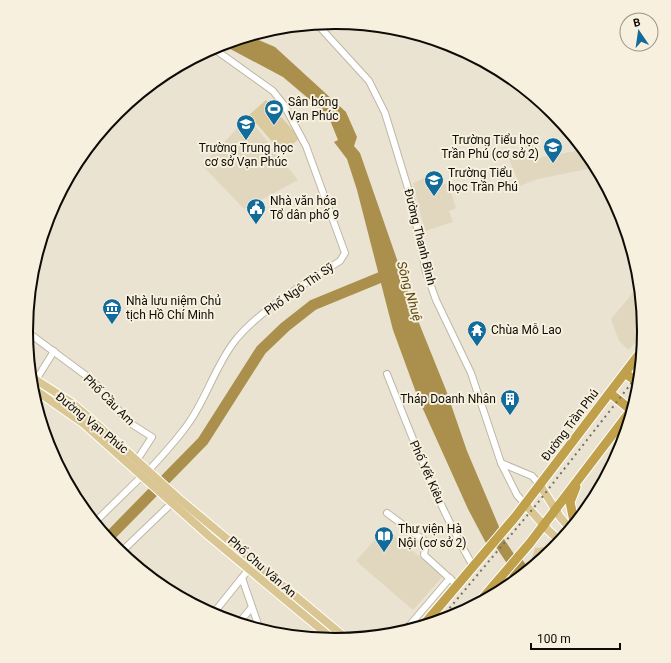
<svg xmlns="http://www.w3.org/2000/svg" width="671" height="663" font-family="Roboto,sans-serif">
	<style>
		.built { fill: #e1d7be }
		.green { fill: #dbca9e }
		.water { fill: #aa904c }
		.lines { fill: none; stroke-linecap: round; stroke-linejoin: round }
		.river { stroke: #aa904c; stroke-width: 11 }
		.minor-casing { stroke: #beb7a6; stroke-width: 8 }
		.major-casing { stroke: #fff; stroke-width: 10 }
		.highway-casing { stroke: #fff; stroke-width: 11 }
		.minor { stroke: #fff; stroke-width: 6 }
		.major { stroke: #d9c692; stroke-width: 8 }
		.highway { stroke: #c0a04a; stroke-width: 9 }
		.rail { stroke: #746f64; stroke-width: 2; stroke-dasharray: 2 4; stroke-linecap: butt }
		.labels { text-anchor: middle; stroke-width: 4; stroke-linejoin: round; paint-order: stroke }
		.poi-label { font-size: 12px; fill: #0e0b06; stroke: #f7f0de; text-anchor: start }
		.street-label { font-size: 12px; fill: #0e0b06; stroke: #f7f0de }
		.water-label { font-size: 13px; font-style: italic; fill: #594610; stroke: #f7f0de }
		.rim { fill: none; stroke: #0e0b06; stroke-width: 2 }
	</style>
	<rect width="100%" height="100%" fill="#eae3d1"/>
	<g class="built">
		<polygon points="248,117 298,180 244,209 202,165"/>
		<polygon points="574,136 597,167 538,179 520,186 508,156 533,145 539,158 576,151"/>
		<polygon points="435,173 442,185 448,183 456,208 449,211 453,222 425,231 413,183"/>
		<polygon points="637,288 641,291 645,330 629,350 619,341 611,319"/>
		<polygon points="385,528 443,576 413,610 356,561"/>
	</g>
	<g class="green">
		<polygon points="266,100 300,138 282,153 249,115"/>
		<polygon points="545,547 552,552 534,567 531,562 535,548"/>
		<path d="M510,576l5,6 -25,16c3,-9 10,-20 20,-22z"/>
	</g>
	<g class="water">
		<polygon points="249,36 275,47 346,112 357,137 354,146 360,153 419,323 446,390 467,451 500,529 487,545 468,509 418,398 393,330 357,190 347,159 334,142 338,140 328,115 283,77 221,44"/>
		<polygon points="520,556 530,571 515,583 507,572"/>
	</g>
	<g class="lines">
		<g class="river">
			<polyline points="492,531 518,570"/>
			<polyline points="107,539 203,441 261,350 285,327 313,305 391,273"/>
		</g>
		<defs>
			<g id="minor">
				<polyline points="317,24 369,81 385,113 411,198 426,272 436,300 471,373 501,463 517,495 525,504"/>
				<polyline points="26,331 92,380 130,423 152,437 137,460"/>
				<path d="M387,374c26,65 51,132 86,192"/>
				<polyline points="36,380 54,351"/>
				<polyline points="501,463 532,476 540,485"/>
				<path d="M148,471c14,-15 28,-30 40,-47 18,-25 27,-57 46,-82 24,-31 73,-60 106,-81l5,-8 -39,-107 -22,-41 -11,-14 -60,-43"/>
				<polyline points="387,513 426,542 424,555 457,585"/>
				<polyline points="94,523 141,477"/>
				<polyline points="120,553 171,504"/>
				<polyline points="242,578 260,630"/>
				<polyline points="212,615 249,569"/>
				<polyline points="238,624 252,607"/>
				<polyline points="403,633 450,578"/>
			</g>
			<g id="major">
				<polyline points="30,376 72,403 93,421 178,498 348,640"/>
				<polyline points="31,387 84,424 209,536 335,641"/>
				<polyline points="540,485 560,517 571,530"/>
				<polyline points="525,504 548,530 561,542"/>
			</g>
			<g id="highway">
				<polyline points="625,373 640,384"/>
				<polyline points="610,393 631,410"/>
				<polyline points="575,526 570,502 576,487"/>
				<polyline points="476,606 530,543 635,405"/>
				<polyline points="421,628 516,516 643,349"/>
			</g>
		</defs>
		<use href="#minor" class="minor-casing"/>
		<use href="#major" class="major-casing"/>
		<use href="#highway" class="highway-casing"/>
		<use href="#minor" class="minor"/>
		<use href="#major" class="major"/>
		<use href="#highway" class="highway"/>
		<polyline class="rail" points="438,622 536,505 641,371"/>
	</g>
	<defs>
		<symbol id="stadium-pin" viewBox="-11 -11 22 30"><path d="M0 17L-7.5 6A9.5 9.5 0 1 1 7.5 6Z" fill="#116c9b" stroke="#f7f0de"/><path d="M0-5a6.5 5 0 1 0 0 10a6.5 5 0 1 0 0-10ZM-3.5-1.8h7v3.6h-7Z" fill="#fff"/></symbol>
		<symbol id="school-pin" viewBox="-11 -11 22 30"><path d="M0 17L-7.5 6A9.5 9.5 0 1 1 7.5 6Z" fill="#116c9b" stroke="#f7f0de"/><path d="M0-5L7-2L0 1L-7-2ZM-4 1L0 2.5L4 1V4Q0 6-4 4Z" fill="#fff"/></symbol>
		<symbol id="civic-pin" viewBox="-11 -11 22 30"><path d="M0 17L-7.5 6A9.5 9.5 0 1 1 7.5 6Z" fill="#116c9b" stroke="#f7f0de"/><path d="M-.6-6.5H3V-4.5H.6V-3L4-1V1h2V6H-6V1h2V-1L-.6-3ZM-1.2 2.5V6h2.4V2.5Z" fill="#fff"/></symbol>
		<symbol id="museum-pin" viewBox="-11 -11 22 30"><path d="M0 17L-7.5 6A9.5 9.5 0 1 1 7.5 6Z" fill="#116c9b" stroke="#f7f0de"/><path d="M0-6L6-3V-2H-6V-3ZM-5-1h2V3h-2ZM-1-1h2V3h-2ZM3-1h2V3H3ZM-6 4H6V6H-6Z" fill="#fff"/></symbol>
		<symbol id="temple-pin" viewBox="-11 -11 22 30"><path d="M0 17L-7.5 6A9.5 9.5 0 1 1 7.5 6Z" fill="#116c9b" stroke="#f7f0de"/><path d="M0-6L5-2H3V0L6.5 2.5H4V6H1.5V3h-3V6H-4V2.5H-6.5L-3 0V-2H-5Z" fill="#fff"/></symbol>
		<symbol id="building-pin" viewBox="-11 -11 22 30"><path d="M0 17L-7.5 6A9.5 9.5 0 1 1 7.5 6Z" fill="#116c9b" stroke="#f7f0de"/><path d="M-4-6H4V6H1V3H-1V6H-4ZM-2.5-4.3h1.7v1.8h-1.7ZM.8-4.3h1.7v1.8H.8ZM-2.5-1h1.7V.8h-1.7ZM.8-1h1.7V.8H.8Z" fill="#fff"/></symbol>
		<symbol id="library-pin" viewBox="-11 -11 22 30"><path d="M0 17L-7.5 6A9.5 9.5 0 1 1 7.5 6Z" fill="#116c9b" stroke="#f7f0de"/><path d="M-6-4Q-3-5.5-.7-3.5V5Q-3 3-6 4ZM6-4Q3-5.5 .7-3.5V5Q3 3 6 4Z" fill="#fff"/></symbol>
	</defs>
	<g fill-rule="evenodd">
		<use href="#stadium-pin" x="263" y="98" width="22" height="30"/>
		<use href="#school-pin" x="235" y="113" width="22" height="30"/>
		<use href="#school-pin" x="542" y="136" width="22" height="30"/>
		<use href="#school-pin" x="423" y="169" width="22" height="30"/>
		<use href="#civic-pin" x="245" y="197" width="22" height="30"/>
		<use href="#museum-pin" x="101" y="297" width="22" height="30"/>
		<use href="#temple-pin" x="466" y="319" width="22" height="30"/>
		<use href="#building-pin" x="499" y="388" width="22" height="30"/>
		<use href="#library-pin" x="373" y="525" width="22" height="30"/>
	</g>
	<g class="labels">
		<g class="poi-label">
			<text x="288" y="106">Sân bóng<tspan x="288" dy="14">Vạn Phúc</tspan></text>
			<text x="539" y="144" text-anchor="end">Trường Tiểu học<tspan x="539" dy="14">Trần Phú (cơ sở 2)</tspan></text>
			<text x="246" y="152" text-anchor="middle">Trường Trung học<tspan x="246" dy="14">cơ sở Vạn Phúc</tspan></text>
			<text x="448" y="177">Trường Tiểu<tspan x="448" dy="14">học Trần Phú</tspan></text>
			<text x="270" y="205">Nhà văn hóa<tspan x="270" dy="14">Tổ dân phố 9</tspan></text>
			<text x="126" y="305">Nhà lưu niệm Chủ<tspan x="126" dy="14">tịch Hồ Chí Minh</tspan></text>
			<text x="491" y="334">Chùa Mỗ Lao</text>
			<text x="496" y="403" text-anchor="end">Tháp Doanh Nhân</text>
			<text x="398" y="533">Thư viện Hà<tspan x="398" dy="14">Nội (cơ sở 2)</tspan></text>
		</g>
		<g class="street-label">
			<text transform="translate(420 237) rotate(76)" y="4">Đường Thanh Bình</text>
			<text transform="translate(299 289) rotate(-35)" y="4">Phố Ngô Thì Sỹ</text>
			<text transform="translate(109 400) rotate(45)" y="4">Phố Cầu Am</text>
			<text transform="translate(92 423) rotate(39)" y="4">Đường Vạn Phúc</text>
			<text transform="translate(570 425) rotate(-53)" y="4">Đường Trần Phú</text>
			<text transform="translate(427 472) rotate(66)" y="4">Phố Yết Kiêu</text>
			<text transform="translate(262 567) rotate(41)" y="4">Phố Chu Văn An</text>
		</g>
		<g class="water-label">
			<text transform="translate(410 291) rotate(74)" y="5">Sông Nhuệ</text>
		</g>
	</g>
	<path d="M0 0H671V663H0ZM33 331a302 302 0 1 1 604 0a302 302 0 1 1-604 0Z" fill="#f7f0de" fill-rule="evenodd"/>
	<path class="rim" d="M33 331a302 302 0 1 1 604 0a302 302 0 1 1-604 0Z"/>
	<g transform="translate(639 32) rotate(347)"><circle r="19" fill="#f7f0de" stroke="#9a9488"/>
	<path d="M0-3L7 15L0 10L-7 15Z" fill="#116c9b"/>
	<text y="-6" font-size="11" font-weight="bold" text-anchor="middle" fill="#0e0b06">B</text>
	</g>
	<path d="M531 643v6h89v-6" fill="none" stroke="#0e0b06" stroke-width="2"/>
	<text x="537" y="643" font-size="12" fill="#0e0b06" stroke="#f7f0de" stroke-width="3" paint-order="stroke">100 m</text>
</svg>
